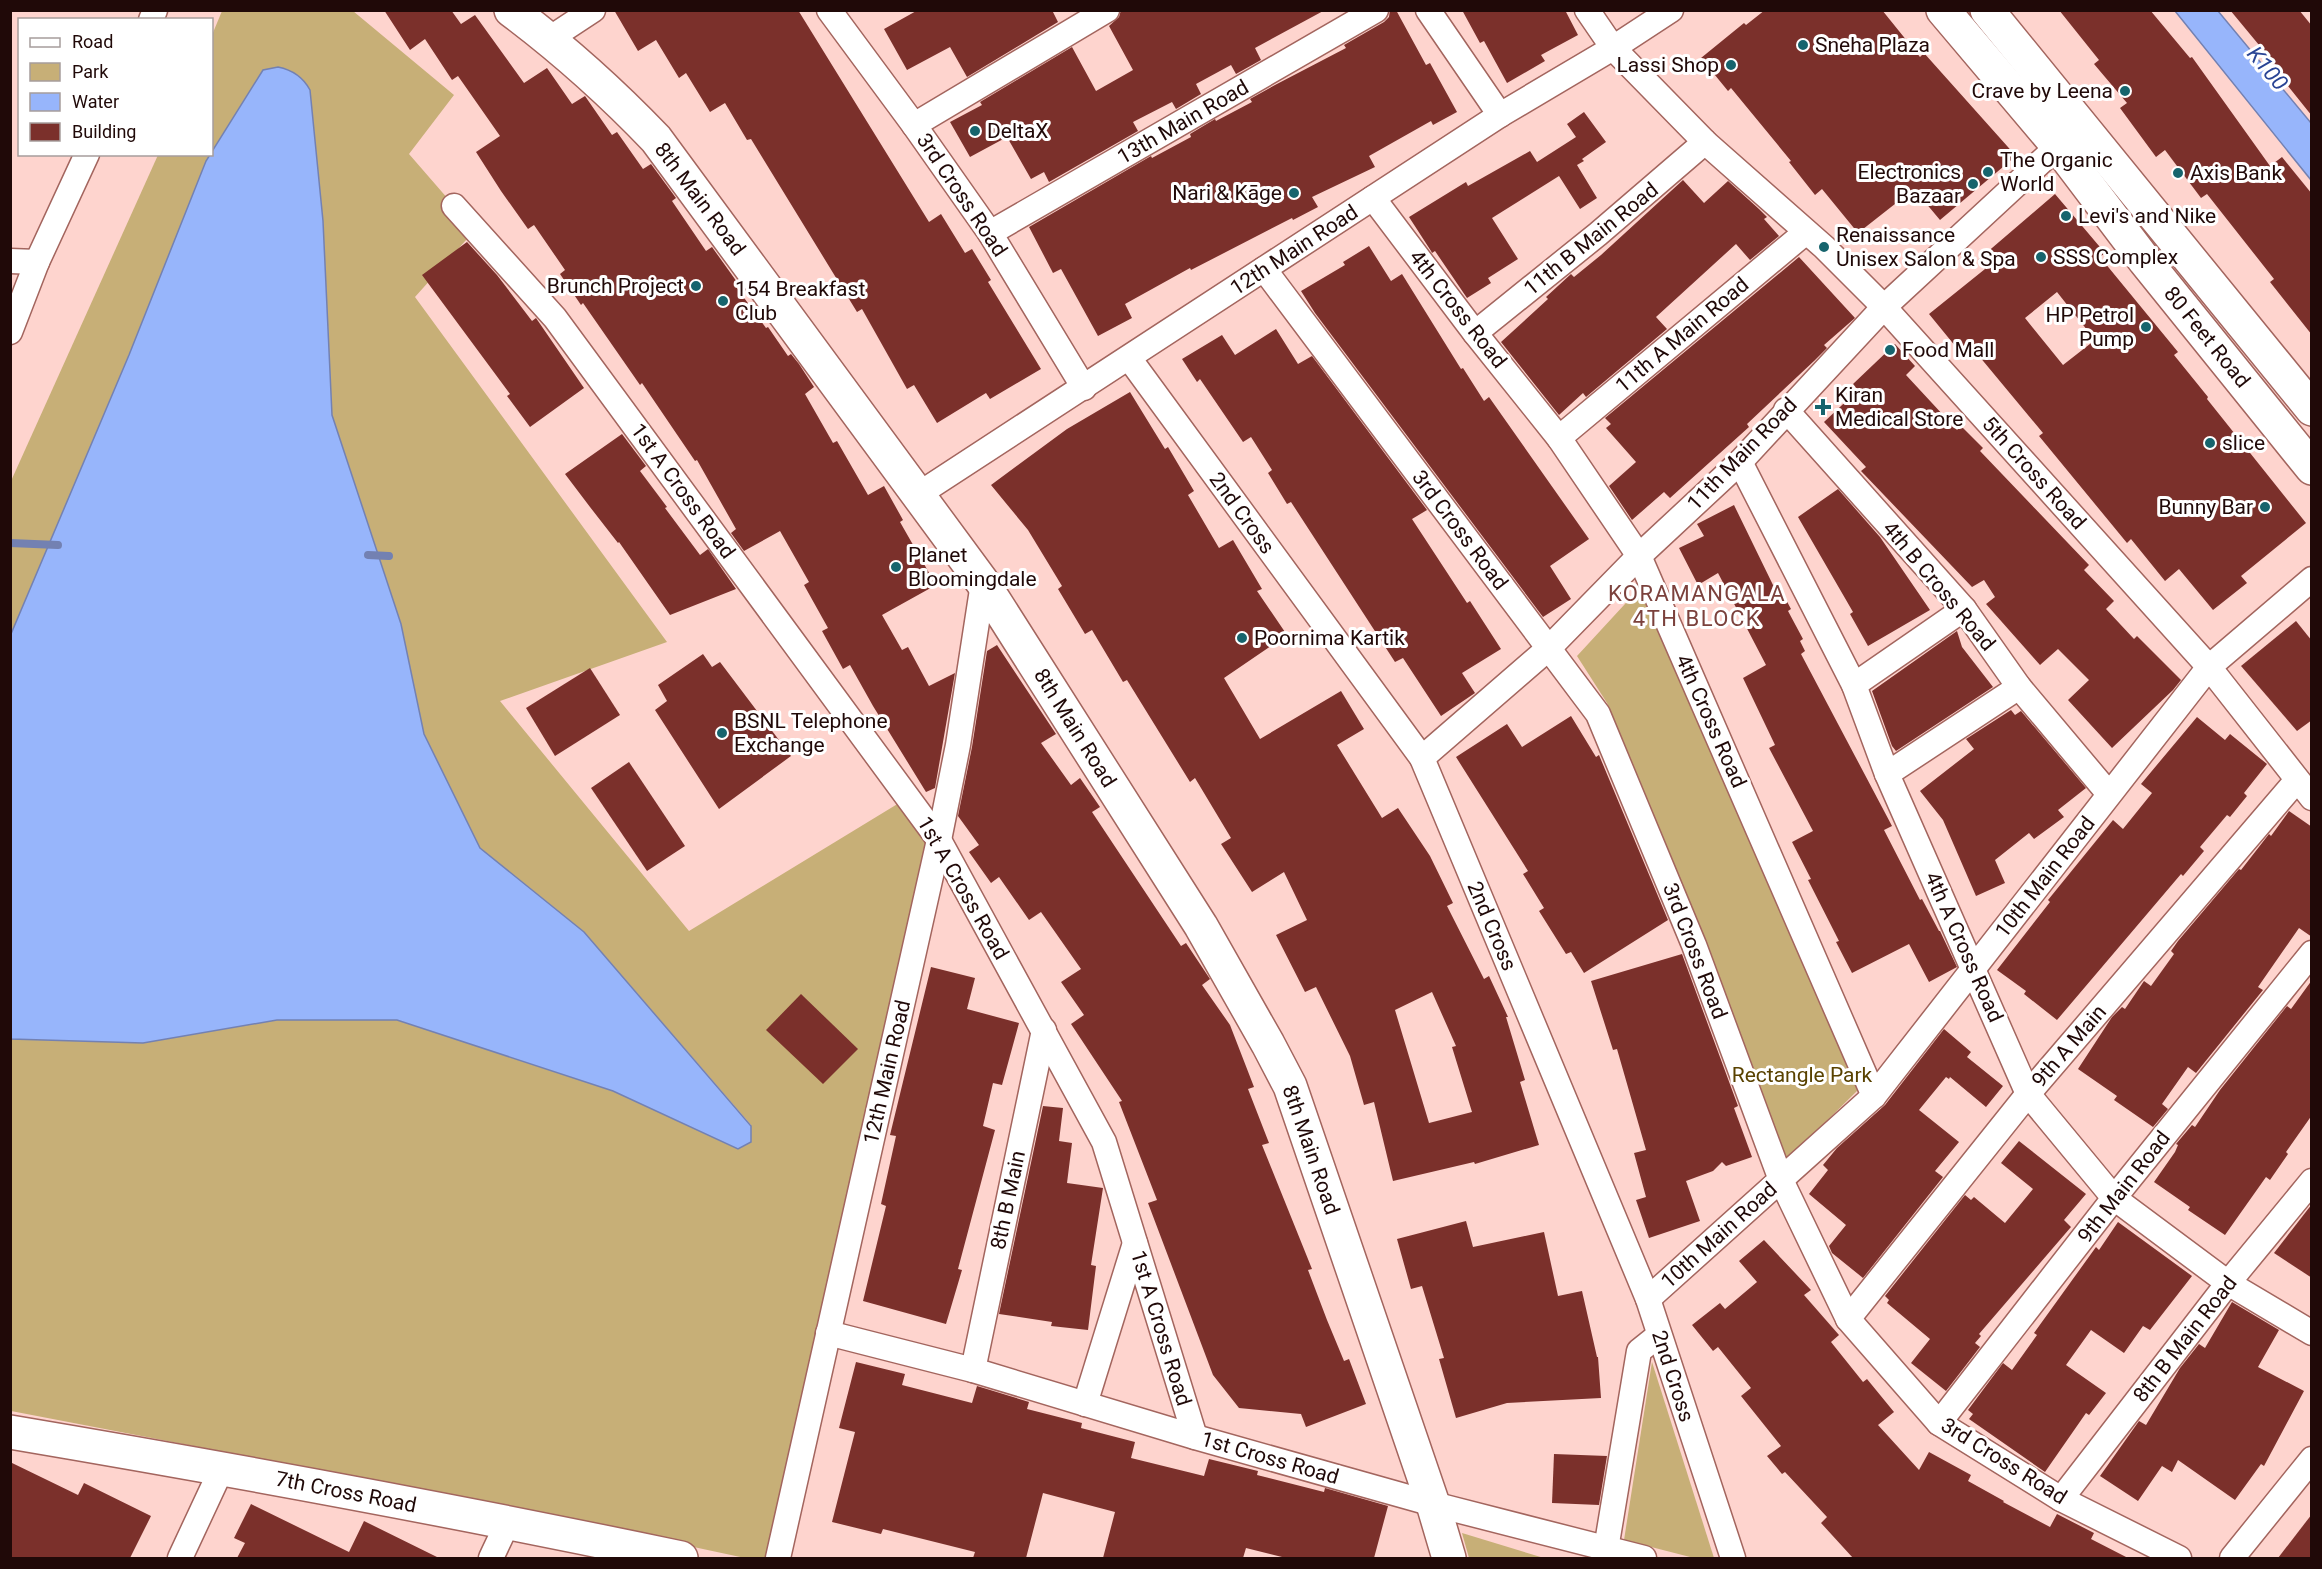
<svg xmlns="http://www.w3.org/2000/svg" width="2322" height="1569" font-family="Roboto,sans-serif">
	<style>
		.green { fill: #c7af77 }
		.water { fill: #97b5fb; stroke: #7381b2; stroke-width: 1.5 }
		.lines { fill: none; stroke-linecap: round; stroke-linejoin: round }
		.stream { stroke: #7381b2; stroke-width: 8 }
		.building { fill: #7b302b; fill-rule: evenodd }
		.street-casing { stroke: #a3655e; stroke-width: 27 }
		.secondary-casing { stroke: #a3655e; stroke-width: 36 }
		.street { stroke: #fff; stroke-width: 24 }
		.secondary { stroke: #fff; stroke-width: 33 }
		.poi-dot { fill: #16646d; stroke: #fff; stroke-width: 2 }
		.labels { text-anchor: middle; stroke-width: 6; stroke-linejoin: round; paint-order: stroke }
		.poi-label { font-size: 21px; fill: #200908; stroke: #fff; text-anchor: start }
		.street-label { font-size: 21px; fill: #200908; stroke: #fff }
		.park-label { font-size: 21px; fill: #594200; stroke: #fff }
		.water-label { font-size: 22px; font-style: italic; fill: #294494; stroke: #fff }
		.neighbourhood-label { font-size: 22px; letter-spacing: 1.5px; fill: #7b413c; stroke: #fff }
	</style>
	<rect width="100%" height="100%" fill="#fed4ce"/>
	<g class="green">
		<path d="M222,11h131l101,84 -45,59 66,76 -60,67 252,345 -167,59 189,230 215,-131 34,48 -156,710h-37l-271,-58 -463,-89 -1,-372 133,4 134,-23h120l216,71 125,58 13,-24 -167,-193 -104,-84 -56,-114 -23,-110 -69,-209 -9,-194 -13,-131c-11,-21 -25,-21 -47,-20l-51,82v-117z"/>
		<polygon points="158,155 210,155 129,355 11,634 11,481"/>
		<polygon points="1648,579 1754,841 1858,1090 1787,1160 1607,703 1577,656"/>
		<polygon points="1652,1362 1714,1558 1694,1558 1624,1540"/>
		<polygon points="1462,1533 1544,1558 1469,1558"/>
	</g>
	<g class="water">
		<polygon points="2175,11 2218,11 2311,123 2311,180"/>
		<path d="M278,67c15,3 25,10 32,23l13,131 9,194 69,209 23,110 56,114 104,84 167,194v16l-13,7 -125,-58 -216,-71h-120l-134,23 -132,-4v-405l118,-279 77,-194 57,-91z"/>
	</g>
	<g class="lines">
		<g class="stream">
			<polyline points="10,543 58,545"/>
			<polyline points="368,555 389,556"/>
		</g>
	</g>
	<g class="building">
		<polygon points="384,10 451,10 461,24 475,15 524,83 547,68 572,104 585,96 612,135 617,132 643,169 651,164 676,198 672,201 706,251 712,247 737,282 734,284 766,328 768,327 788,356 791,354 799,364 814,387 805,394 833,443 837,441 868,495 884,486 903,520 900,522 936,585 882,615 902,650 908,647 929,686 955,673 935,788 926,792 873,706 850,665 843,669 822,631 828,628 804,585 809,582 780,531 744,551 731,533 736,529 697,460 695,461 642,383 640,385 583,303 581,305 560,274 565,270 534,225 528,229 501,191 476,152 500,136 458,76 452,80 425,39 410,50"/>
		<polygon points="614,10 798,10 929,222 941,214 965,253 972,249 991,280 988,282 1041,369 990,399 986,393 937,423 914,385 907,389 862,309 857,312 751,139 747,140 725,103 710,112 686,73 679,78 656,40 638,51"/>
		<polygon points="918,10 1052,10 1058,22 967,77 950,47 907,70 884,29"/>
		<polygon points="1121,10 1325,10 1255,48 1261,60 1236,74 1231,65 1196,84 1201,94 1176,109 1172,102 1133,122 1138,131 1049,182 1044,172 1031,179 1007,137 970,157 950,122 982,105 980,102 1072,47 1096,91 1133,70 1109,26 1119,17"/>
		<polygon points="1390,10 1396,10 1426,65 1430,63 1457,112 1433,125 1431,121 1369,156 1375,167 1312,197 1318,207 1293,220 1292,218 1191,270 1190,268 1125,304 1132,318 1098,336 1061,269 1053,273 1029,227 1151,156 1152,158 1191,137 1190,134 1215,119 1216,121 1252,102 1250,99 1275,85 1346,48 1344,45 1384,22 1389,17"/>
		<polygon points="1462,10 1565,10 1578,35 1541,55 1545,61 1507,83 1484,41 1480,43"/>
		<polygon points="1765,10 1882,10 1920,57 1924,53 2016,156 1940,220 1914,189 1858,233 1822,189 1815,195 1789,162 1791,161 1731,88 1728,91 1701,58 1744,23 1746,25"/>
		<polygon points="2059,10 2150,10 2190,58 2192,57 2270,166 2282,157 2312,194 2312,335 2270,282 2274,279 2207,194 2201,198 2165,150 2156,157 2120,108 2127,103 2094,64 2099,60"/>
		<polygon points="2230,10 2299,10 2312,26 2312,116 2280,76 2283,74"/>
		<polygon points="1584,112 1606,142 1582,159 1584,161 1577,165 1597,198 1580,209 1559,176 1492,218 1518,259 1488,278 1491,283 1467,298 1435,251 1432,253 1431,251 1409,217 1466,182 1468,186 1530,151 1537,162 1576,137 1567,124"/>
		<polygon points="1683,180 1704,203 1728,181 1759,209 1767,217 1764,219 1779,236 1750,260 1736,244 1656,317 1667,329 1586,397 1583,393 1559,415 1501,342 1548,299 1546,297 1571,274 1574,277 1601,255"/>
		<path d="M2055,194l50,59 -5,4 78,95 -4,3 34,42 -1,2 99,124 -65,53 6,7 -34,27 -34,-41 -14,12 -34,-42 -4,4 -88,-107 4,-3 -69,-83 -9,8 -36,-44 56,-45 -7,-9zM2057,292l38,48 -32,25 -38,-47z"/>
		<polygon points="467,242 497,275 532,321 536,318 584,388 530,427 507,396 510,394 422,275"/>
		<polygon points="1369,246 1391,281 1402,274 1461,369 1463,368 1484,401 1489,397 1589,539 1550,566 1571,599 1543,617 1315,313 1301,291 1345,265 1343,262"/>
		<polygon points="1799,257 1855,318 1824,345 1827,348 1814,361 1747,424 1749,427 1670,498 1664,492 1632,520 1609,486 1636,462 1606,428 1611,424 1605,418"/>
		<polygon points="1276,329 1298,364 1312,356 1427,510 1412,519 1467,603 1470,601 1501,649 1462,673 1475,693 1441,716 1403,658 1395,662 1291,502 1287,504 1268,473 1272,470 1251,437 1243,442 1200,379 1197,382 1182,359 1222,335 1235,355"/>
		<polygon points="1895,344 1915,366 1906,375 1957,430 1961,426 1983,448 1980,451 2089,565 2084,570 2114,601 2106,609 2134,639 2137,636 2181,680 2173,690 2112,748 2068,700 2089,680 2058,649 2040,665 1986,604 1995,597 1984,580 1972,587 1861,471 1866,467 1824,422 1858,390 1853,384"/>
		<path d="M1130,392l35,57 3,-2 26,44 -6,4 31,53 14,-8 29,49 -5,2 30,44 -63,43 36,61 81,-48 23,38 -27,16 45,73 16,-10 32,48 23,47 -6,3 37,73 5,-3 19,41h-2l19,63 -5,2 19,63 -64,19 -1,-2 -81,19 -19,-79 -10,3 -14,-49 -34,-69 -11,5 -29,-57 31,-15 -23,-48 -32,20 -31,-48 10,-6 -36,-60 -5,4 -63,-102 -4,2 -31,-52 -7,4 -27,-45 4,-3 -34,-56 -37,-45 76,-56zM1432,992l24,54 -4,1 20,65 -43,11 -34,-113z"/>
		<polygon points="622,434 646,466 640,471 667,507 665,508 700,555 708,549 736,589 670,615 619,542 618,543 590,507 565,474"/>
		<polygon points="1838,489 1880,537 1930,610 1868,646 1850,614 1853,612 1798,517"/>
		<polygon points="1734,505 1773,585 1777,583 1791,609 1788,611 1803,639 1800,641 1805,651 1801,654 1892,826 1884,830 1920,900 1922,899 1939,931 1940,931 1957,967 1929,982 1909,944 1852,973 1836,942 1839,941 1808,880 1811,879 1792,842 1813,831 1769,748 1775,745 1743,678 1766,665 1718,573 1698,585 1679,548 1704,536 1697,524"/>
		<polygon points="2296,621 2312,641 2312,720 2297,731 2241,666"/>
		<polygon points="1957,631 1962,647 1993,687 1896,751 1892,746 1872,691"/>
		<polygon points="997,645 1056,734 1041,743 1071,785 1080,778 1100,807 1092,812 1181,946 1186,943 1210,979 1202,985 1230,1025 1254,1087 1248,1089 1269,1143 1262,1145 1312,1269 1308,1270 1327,1320 1344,1361 1349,1359 1366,1404 1306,1427 1301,1414 1239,1408 1213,1375 1148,1203 1157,1200 1119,1102 1122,1101 1071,1024 1084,1015 1061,982 1081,969 1041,912 1029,920 999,877 991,883 969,852 979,845 958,816 972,747 987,651"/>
		<polygon points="703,654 712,667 720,662 791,756 719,809 655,710 667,701 658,685"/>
		<polygon points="590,668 620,715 555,756 526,708"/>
		<polygon points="2011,710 2015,715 2021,711 2086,788 2058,810 2064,817 2034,839 2029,833 1995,860 2005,883 1976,896 1943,820 1920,791 1974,749 1966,739"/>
		<polygon points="1571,716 1596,757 1599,755 1668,920 1584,973 1571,952 1566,954 1539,911 1544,908 1523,874 1528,871 1456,757 1507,724 1522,747"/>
		<polygon points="2197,717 2225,740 2230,734 2267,764 2244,793 2247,796 2230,817 2227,815 2200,847 2204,851 2183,876 2181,874 2057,1020 2024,994 2026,991 1997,970 2050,902 2048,900 2113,820 2123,829 2152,793 2141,784"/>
		<polygon points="629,762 685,846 647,871 591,788"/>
		<polygon points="2289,811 2312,827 2312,937 2299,928 2258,987 2263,990 2196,1073 2188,1067 2162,1104 2168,1109 2153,1127 2114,1100 2117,1096 2078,1069 2112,1017 2122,1007 2125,1009 2144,981 2151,986 2174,954 2171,951 2178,941 2239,869 2241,870 2269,834 2271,836"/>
		<polygon points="1682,954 1738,1106 1734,1108 1752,1157 1726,1166 1722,1162 1713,1171 1686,1181 1700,1221 1649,1238 1636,1200 1646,1197 1634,1153 1646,1150 1617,1049 1613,1050 1591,981"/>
		<polygon points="931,967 975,978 967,1009 1019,1023 1002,1085 993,1083 983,1126 995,1130 958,1269 962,1270 946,1324 863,1301 886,1206 881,1204 896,1136 890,1135"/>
		<polygon points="2312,980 2312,1115 2286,1152 2288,1154 2270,1180 2266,1177 2225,1235 2188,1210 2190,1207 2154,1182 2175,1152 2178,1145 2176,1144 2192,1125 2195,1127 2220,1090 2287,1006 2291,1009"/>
		<polygon points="801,994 858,1049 823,1084 766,1030"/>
		<polygon points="1944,1029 1971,1052 1967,1057 2003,1086 1986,1107 1950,1077 1949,1079 1946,1077 1919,1110 1959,1142 1935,1171 1943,1177 1863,1278 1832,1253 1829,1246 1846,1225 1809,1194 1828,1170 1823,1165 1837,1148 1885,1105"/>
		<polygon points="1043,1106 1063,1108 1059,1141 1072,1143 1067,1183 1103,1188 1091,1265 1096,1266 1088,1330 1051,1326 1052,1322 999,1314"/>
		<polygon points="2019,1141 2086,1194 2064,1220 2071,1227 1979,1334 1981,1336 1975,1343 1980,1347 1946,1391 1911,1363 1930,1339 1887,1303 1889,1300 1885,1296 1965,1195 1971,1200 1974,1197 2005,1223 2033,1189 2001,1163"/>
		<polygon points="2312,1204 2312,1278 2274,1253"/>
		<polygon points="1466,1221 1473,1247 1544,1232 1558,1296 1582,1291 1597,1357 1598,1357 1601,1398 1507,1403 1456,1418 1439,1359 1444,1358 1422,1286 1411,1289 1397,1239"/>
		<polygon points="2118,1222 2192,1276 2150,1330 2143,1326 2124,1353 2091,1330 2066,1365 2106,1393 2089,1415 2086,1413 2045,1472 1969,1419 1973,1414 1968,1410 2003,1363 2012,1370 2037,1335 2034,1333 2096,1247 2099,1250"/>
		<polygon points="1764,1240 1811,1290 1804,1295 1839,1335 1831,1342 1863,1382 1867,1379 1894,1412 1878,1425 1919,1470 1929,1452 1971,1475 1968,1481 2004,1501 2003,1502 2050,1527 2057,1514 2094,1533 2091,1539 2128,1558 1853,1558 1821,1523 1827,1517 1785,1472 1782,1474 1767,1456 1781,1446 1741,1396 1751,1388 1718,1347 1713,1351 1692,1325 1720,1303 1725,1309 1757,1282 1739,1261"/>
		<polygon points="2232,1302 2279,1330 2258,1367 2304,1391 2264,1466 2261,1464 2235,1500 2178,1460 2172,1472 2162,1466 2138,1501 2100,1476 2139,1421 2146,1425 2180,1368 2199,1344 2205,1348"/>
		<polygon points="856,1362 905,1374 902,1385 972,1403 977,1386 1029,1402 1027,1409 1082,1423 1081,1428 1135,1442 1131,1458 1204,1476 1209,1459 1258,1471 1257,1475 1324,1492 1325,1488 1388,1506 1374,1558 1286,1558 1246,1548 1243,1558 1103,1558 1115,1512 1043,1493 1026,1558 973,1558 975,1552 883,1529 881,1534 832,1522 855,1432 839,1428"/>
		<polygon points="1554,1454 1607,1456 1599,1505 1552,1503"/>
		<polygon points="10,1462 78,1495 84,1483 151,1516 130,1558 10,1558"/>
		<polygon points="251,1504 349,1552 364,1521 439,1558 237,1558 245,1543 234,1538"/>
		<polygon points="2312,1514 2312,1558 2278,1558"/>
	</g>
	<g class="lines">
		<defs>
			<g id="street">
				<polyline points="829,10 914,125 990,233 1084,388"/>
				<polyline points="1428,10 1500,115"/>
				<polyline points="1587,10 1613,48 1705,142 1824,247 1884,307 2209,667 2312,798"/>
				<polyline points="151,20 155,10"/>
				<polyline points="549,39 593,10"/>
				<polyline points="914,125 1107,10"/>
				<polyline points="1373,198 1475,333 1559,438 1639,556 1874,1096"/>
				<polyline points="454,206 555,318 939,840 1104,1142 1195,1437"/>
				<polyline points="990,233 1376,10"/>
				<polyline points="10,261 37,262"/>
				<polyline points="1264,269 1598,714 1694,945 1781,1180 1848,1319 1939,1423 2061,1499 2179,1558"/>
				<polyline points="10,332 37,262 87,154"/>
				<polyline points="1475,333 1598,234 1705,142"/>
				<polyline points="1129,358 1422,758 1648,1299 1733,1558"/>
				<polyline points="1786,410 1964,609 2019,687 2109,794"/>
				<polyline points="1559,438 1806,232"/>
				<polyline points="1740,462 1854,685 1887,774 2028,1094 2114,1198 2228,1283 2312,1333"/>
				<polyline points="919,494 1500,115 1613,48 1671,10"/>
				<polyline points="1854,685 1964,609"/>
				<polyline points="1422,758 1549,648 1639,556 1740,462 1884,307 2058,146"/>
				<polyline points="1887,774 2019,687"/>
				<polyline points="1648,1299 1874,1096 2209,667 2312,579"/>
				<polyline points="1848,1319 2028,1094 2297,780"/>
				<polyline points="828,1333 973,1370 1195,1437 1433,1504 1644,1558"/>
				<polyline points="973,1370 1044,1030"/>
				<polyline points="1085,1404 1135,1243"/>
				<polyline points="1939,1423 2114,1198 2312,953"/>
				<polyline points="2061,1499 2228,1283 2312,1181"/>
				<polyline points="1606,1549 1639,1351 1659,1335"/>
				<polyline points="180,1558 222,1468"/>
				<polyline points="491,1558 508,1522"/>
				<polyline points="778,1558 939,840 958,745 983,583"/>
				<polyline points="2232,1558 2312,1459"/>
			</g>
			<g id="secondary">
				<path d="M511,10c52,39 100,82 145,129l327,444 218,343 67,118 22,42 143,418 16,54"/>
				<polyline points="1943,10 2058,146 2145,261 2312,468"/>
				<polyline points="1987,10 2312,409"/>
				<path d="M10,1432c225,38 448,79 671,126"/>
			</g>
		</defs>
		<use href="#street" class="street-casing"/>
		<use href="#secondary" class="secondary-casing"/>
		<use href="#street" class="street"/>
		<use href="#secondary" class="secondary"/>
	</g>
	<g class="poi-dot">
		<circle cx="1803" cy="45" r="6"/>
		<circle cx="1731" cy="65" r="6"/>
		<circle cx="2125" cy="91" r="6"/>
		<circle cx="975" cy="131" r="6"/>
		<circle cx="1988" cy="172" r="6"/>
		<circle cx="2178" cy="173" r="6"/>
		<circle cx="1973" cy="184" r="6"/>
		<circle cx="1294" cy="193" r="6"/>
		<circle cx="2066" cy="216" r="6"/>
		<circle cx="1824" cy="247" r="6"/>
		<circle cx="2041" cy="257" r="6"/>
		<circle cx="696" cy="286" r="6"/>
		<circle cx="723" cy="301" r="6"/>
		<circle cx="2146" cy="327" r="6"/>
		<circle cx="1890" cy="350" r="6"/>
		<path d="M1820 398h6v6h6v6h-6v6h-6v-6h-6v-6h6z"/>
		<circle cx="2210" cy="443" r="6"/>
		<circle cx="2265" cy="507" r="6"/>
		<circle cx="896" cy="567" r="6"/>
		<circle cx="1242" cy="638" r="6"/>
		<circle cx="722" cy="733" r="6"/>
	</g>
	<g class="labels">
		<g class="poi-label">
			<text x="1815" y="52">Sneha Plaza</text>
			<text x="1719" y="72" text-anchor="end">Lassi Shop</text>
			<text x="2113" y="98" text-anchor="end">Crave by Leena</text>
			<text x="987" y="138">DeltaX</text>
			<text x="2000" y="167">The Organic<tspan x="2000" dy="24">World</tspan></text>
			<text x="1961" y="179" text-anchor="end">Electronics<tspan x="1961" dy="24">Bazaar</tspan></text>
			<text x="2190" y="180">Axis Bank</text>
			<text x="1282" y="200" text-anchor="end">Nari &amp; Kāge</text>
			<text x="2078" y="223">Levi's and Nike</text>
			<text x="1836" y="242">Renaissance<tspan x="1836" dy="24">Unisex Salon &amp; Spa</tspan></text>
			<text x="2053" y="264">SSS Complex</text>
			<text x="684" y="293" text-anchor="end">Brunch Project</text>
			<text x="735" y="296">154 Breakfast<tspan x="735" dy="24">Club</tspan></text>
			<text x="2134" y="322" text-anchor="end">HP Petrol<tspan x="2134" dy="24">Pump</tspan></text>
			<text x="1902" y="357">Food Mall</text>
			<text x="1835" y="402">Kiran<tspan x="1835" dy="24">Medical Store</tspan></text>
			<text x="2222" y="450">slice</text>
			<text x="2253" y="514" text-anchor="end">Bunny Bar</text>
			<text x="908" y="562">Planet<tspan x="908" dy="24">Bloomingdale</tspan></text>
			<text x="1254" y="645">Poornima Kartik</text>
			<text x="734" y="728">BSNL Telephone<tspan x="734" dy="24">Exchange</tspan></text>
		</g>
		<g class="street-label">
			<text transform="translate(1183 122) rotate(-30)" y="7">13th Main Road</text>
			<text transform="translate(962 195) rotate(56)" y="7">3rd Cross Road</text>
			<text transform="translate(700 199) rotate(53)" y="7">8th Main Road</text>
			<text transform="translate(1591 239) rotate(-39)" y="7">11th B Main Road</text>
			<text transform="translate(1294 250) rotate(-33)" y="7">12th Main Road</text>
			<text transform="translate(1458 309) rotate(52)" y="7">4th Cross Road</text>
			<text transform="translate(1682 335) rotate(-40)" y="7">11th A Main Road</text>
			<text transform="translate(2207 337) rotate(51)" y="7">80 Feet Road</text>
			<text transform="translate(1742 454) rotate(-46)" y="7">11th Main Road</text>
			<text transform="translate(2034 473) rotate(48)" y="7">5th Cross Road</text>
			<text transform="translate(683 491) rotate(54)" y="7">1st A Cross Road</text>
			<text transform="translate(1242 513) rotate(54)" y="7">2nd Cross</text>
			<text transform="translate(1460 530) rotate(53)" y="7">3rd Cross Road</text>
			<text transform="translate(1939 586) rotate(50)" y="7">4th B Cross Road</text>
			<text transform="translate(1711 721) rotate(66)" y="7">4th Cross Road</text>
			<text transform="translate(1075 728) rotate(58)" y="7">8th Main Road</text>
			<text transform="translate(2045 877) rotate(-52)" y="7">10th Main Road</text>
			<text transform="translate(963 888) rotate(60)" y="7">1st A Cross Road</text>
			<text transform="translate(1492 926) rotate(67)" y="7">2nd Cross</text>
			<text transform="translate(1964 947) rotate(66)" y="7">4th A Cross Road</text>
			<text transform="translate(1695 951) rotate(69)" y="7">3rd Cross Road</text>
			<text transform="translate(2069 1046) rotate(-49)" y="7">9th A Main</text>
			<text transform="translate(887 1072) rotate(-77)" y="7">12th Main Road</text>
			<text transform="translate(1311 1150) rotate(71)" y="7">8th Main Road</text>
			<text transform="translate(2124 1187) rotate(-52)" y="7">9th Main Road</text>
			<text transform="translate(1008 1200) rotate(-78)" y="7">8th B Main</text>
			<text transform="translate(1719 1235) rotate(-42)" y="7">10th Main Road</text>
			<text transform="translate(1161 1328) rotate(73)" y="7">1st A Cross Road</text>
			<text transform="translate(2185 1339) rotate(-52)" y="7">8th B Main Road</text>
			<text transform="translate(1673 1376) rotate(72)" y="7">2nd Cross</text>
			<text transform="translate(1270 1458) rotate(16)" y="7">1st Cross Road</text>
			<text transform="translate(2004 1461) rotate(32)" y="7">3rd Cross Road</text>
			<text transform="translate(346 1492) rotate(11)" y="7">7th Cross Road</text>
		</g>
		<g class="park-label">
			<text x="1802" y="1082">Rectangle Park</text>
		</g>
		<g class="water-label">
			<text transform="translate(2268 68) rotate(50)" y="8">K100</text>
		</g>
		<g class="neighbourhood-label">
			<text x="1697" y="601">KORAMANGALA<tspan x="1697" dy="25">4TH BLOCK</tspan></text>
		</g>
	</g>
	<rect width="2322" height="1569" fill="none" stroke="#200908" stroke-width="24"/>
	<rect x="18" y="18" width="195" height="138" fill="#ffffff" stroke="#a69d9c" stroke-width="1.5"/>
	<rect x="30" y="38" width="30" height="9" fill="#ffffff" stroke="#a69d9c" stroke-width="1.5"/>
	<text x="72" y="48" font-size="18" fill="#200908">Road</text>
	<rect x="30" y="63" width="30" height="18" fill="#c7af77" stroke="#a69d9c" stroke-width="1.5"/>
	<text x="72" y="78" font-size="18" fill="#200908">Park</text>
	<rect x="30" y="93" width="30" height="18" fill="#97b5fb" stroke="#a69d9c" stroke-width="1.5"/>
	<text x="72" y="108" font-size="18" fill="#200908">Water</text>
	<rect x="30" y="123" width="30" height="18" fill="#7b302b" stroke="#a69d9c" stroke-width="1.5"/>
	<text x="72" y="138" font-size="18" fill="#200908">Building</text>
</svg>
